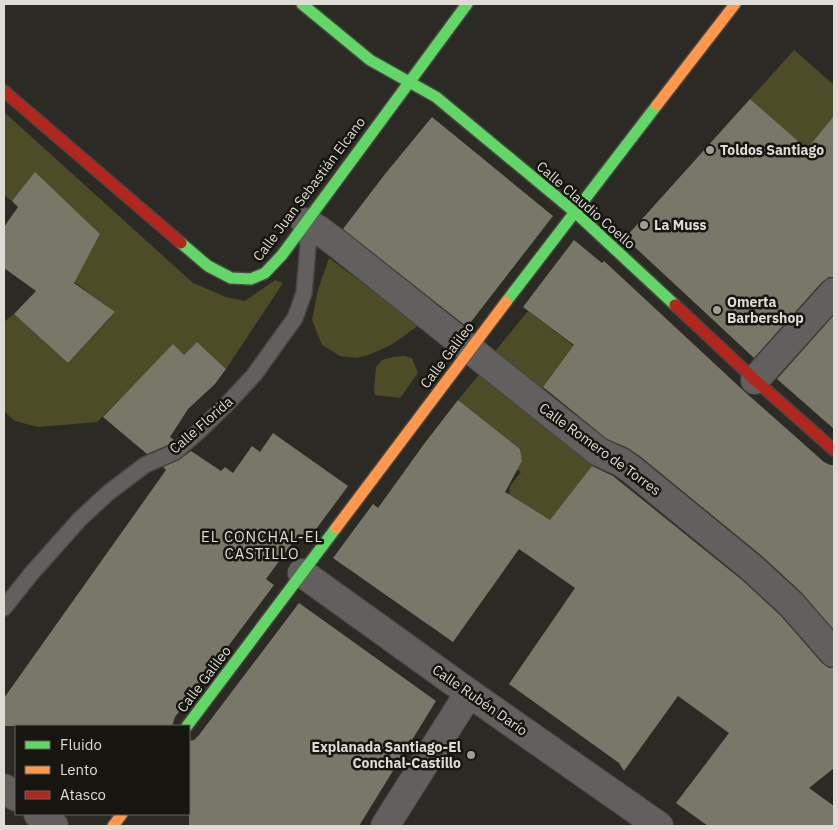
<svg xmlns="http://www.w3.org/2000/svg" width="838" height="830" font-family="'IBM Plex Sans',sans-serif">
	<style>
		.green { fill: #4e4b27 }
		.building { fill: #797768 }
		.lines { fill: none; stroke-linecap: round; stroke-linejoin: round }
		.lane-casing { stroke: #474641; stroke-width: 18 }
		.street-casing { stroke: #474641; stroke-width: 30 }
		.fast-casing { stroke: #474641; stroke-width: 14 }
		.slow-casing { stroke: #474641; stroke-width: 14 }
		.jam-casing { stroke: #474641; stroke-width: 14 }
		.lane { stroke: #61605e; stroke-width: 15 }
		.street { stroke: #61605e; stroke-width: 28 }
		.fast { stroke: #63d668; stroke-width: 11 }
		.slow { stroke: #ff974d; stroke-width: 11 }
		.jam { stroke: #b3261e; stroke-width: 11 }
		.poi-dot { fill: #9f9e97; stroke: #161510; stroke-width: 2 }
		.labels { text-anchor: middle; stroke-width: 5; stroke-linejoin: round; paint-order: stroke }
		.poi-label { font-size: 14px; font-weight: bold; fill: #ddddd5; stroke: #161510; text-anchor: start }
		.street-label { font-size: 14px; fill: #ddddd5; stroke: #161510 }
		.neighbourhood-label { font-size: 15px; letter-spacing: 1px; fill: #ddddd5; stroke: #161510 }
	</style>
	<rect width="100%" height="100%" fill="#2b2a24"/>
	<g class="green">
		<polygon points="794,50 834,85 834,164 829,170 750,99"/>
		<polygon points="4,112 193,283 226,297 245,301 275,280 283,283 226,369 197,342 184,355 134,385 97,422 38,427 15,421 5,412 4,410 4,322 14,314 68,363 115,313 72,280 92,249 100,234 35,173 12,201 4,195"/>
		<polygon points="329,258 419,325 407,334 391,345 371,354 357,358 340,356 322,345 312,320 318,290"/>
		<polygon points="528,311 574,346 539,392 492,355"/>
		<polygon points="404,356 412,358 418,373 400,398 375,395 374,389 376,367 382,360 393,357"/>
		<polygon points="482,371 595,463 540,533 489,524 509,494 510,486 521,472 517,469 522,461 520,449 458,400"/>
	</g>
	<g class="building">
		<polygon points="750,99 807,149 834,116 834,277 829,277 822,282 754,358 625,238"/>
		<polygon points="432,117 553,216 467,327 343,229 385,174"/>
		<polygon points="35,172 100,234 74,283 115,312 68,363 14,314 36,291 4,268 4,227 18,207 12,201"/>
		<polygon points="574,240 602,263 604,261 745,392 824,462 830,465 834,465 834,630 802,593 762,556 641,457 628,448 607,439 543,387 574,345 523,307"/>
		<polygon points="834,315 834,429 777,379"/>
		<polygon points="197,342 226,369 215,384 188,409 170,437 174,440 170,444 147,454 103,417 173,344 184,355"/>
		<polygon points="458,400 520,449 522,461 505,492 550,520 592,466 613,476 742,580 780,615 822,663 829,668 834,668 834,768 809,788 834,806 834,826 708,826 676,803 729,733 678,696 624,771 619,763 509,684 575,588 519,549 453,642 333,558 373,504 378,508 424,444"/>
		<polygon points="273,433 348,486 308,540 299,534 266,579 274,585 175,717 172,726 4,726 4,698 166,470 163,467 179,460 191,451 221,471 225,467 233,473 252,446 260,452"/>
		<polygon points="299,603 436,701 359,826 189,826 189,741 194,740 199,735"/>
	</g>
	<g class="lines">
		<defs>
			<polyline id="lane" points="4,608 31,574 79,520 108,493 145,465 175,452 197,433 228,403 254,375 295,318 304,293 308,246 305,224"/>
			<g id="street">
				<polyline points="305,222 319,230 339,245 599,452 621,462 631,469 752,568 791,604 834,653"/>
				<polyline points="755,380 834,292"/>
				<polyline points="302,573 469,693 659,826"/>
				<polyline points="4,788 16,797"/>
				<polyline points="38,814 54,826"/>
				<polyline points="385,826 469,693"/>
			</g>
			<g id="fast">
				<polyline points="302,4 370,60 436,97 576,213 675,305"/>
				<polyline points="181,243 208,266 231,278 251,279 265,273 282,255 467,4"/>
				<polyline points="506,302 657,105"/>
				<polyline points="187,726 336,528"/>
			</g>
			<g id="slow">
				<polyline points="657,105 735,4"/>
				<polyline points="336,528 506,302"/>
				<polyline points="113,826 122,814"/>
			</g>
			<g id="jam">
				<polyline points="4,91 181,243"/>
				<polyline points="675,305 755,380 834,450"/>
			</g>
		</defs>
		<use href="#lane" class="lane-casing"/>
		<use href="#street" class="street-casing"/>
		<use href="#fast" class="fast-casing"/>
		<use href="#slow" class="slow-casing"/>
		<use href="#jam" class="jam-casing"/>
		<use href="#lane" class="lane"/>
		<use href="#street" class="street"/>
		<use href="#fast" class="fast"/>
		<use href="#slow" class="slow"/>
		<use href="#jam" class="jam"/>
	</g>
	<g class="poi-dot">
		<circle cx="710" cy="150" r="5"/>
		<circle cx="644" cy="225" r="5"/>
		<circle cx="717" cy="310" r="5"/>
		<circle cx="471" cy="755" r="5"/>
	</g>
	<g class="labels">
		<g class="poi-label">
			<text x="720" y="155">Toldos Santiago</text>
			<text x="654" y="230">La Muss</text>
			<text x="727" y="307">Omerta<tspan x="727" dy="16">Barbershop</tspan></text>
			<text x="461" y="752" text-anchor="end">Explanada Santiago-El<tspan x="461" dy="16">Conchal-Castillo</tspan></text>
		</g>
		<g class="street-label">
			<text transform="translate(309 189) rotate(-53)" y="5">Calle Juan Sebastián Elcano</text>
			<text transform="translate(586 205) rotate(41)" y="5">Calle Claudio Coello</text>
			<text transform="translate(447 355) rotate(-53)" y="5">Calle Galileo</text>
			<text transform="translate(201 425) rotate(-41)" y="5">Calle Florida</text>
			<text transform="translate(600 449) rotate(36)" y="5">Calle Romero de Torres</text>
			<text transform="translate(204 679) rotate(-53)" y="5">Calle Galileo</text>
			<text transform="translate(480 700) rotate(35)" y="5">Calle Rubén Darío</text>
		</g>
		<g class="neighbourhood-label">
			<text x="262" y="542">EL CONCHAL-EL<tspan x="262" dy="17">CASTILLO</tspan></text>
		</g>
	</g>
	<rect width="838" height="830" fill="none" stroke="#ddddd5" stroke-width="10"/>
	<rect x="15" y="725" width="175" height="90" fill="#161510" stroke="#66655f"/>
	<rect x="25" y="741" width="25" height="8" fill="#63d668" stroke="#66655f"/>
	<text x="60" y="750" font-size="15" fill="#ddddd5">Fluido</text>
	<rect x="25" y="766" width="25" height="8" fill="#ff974d" stroke="#66655f"/>
	<text x="60" y="775" font-size="15" fill="#ddddd5">Lento</text>
	<rect x="25" y="791" width="25" height="8" fill="#b3261e" stroke="#66655f"/>
	<text x="60" y="800" font-size="15" fill="#ddddd5">Atasco</text>
</svg>
